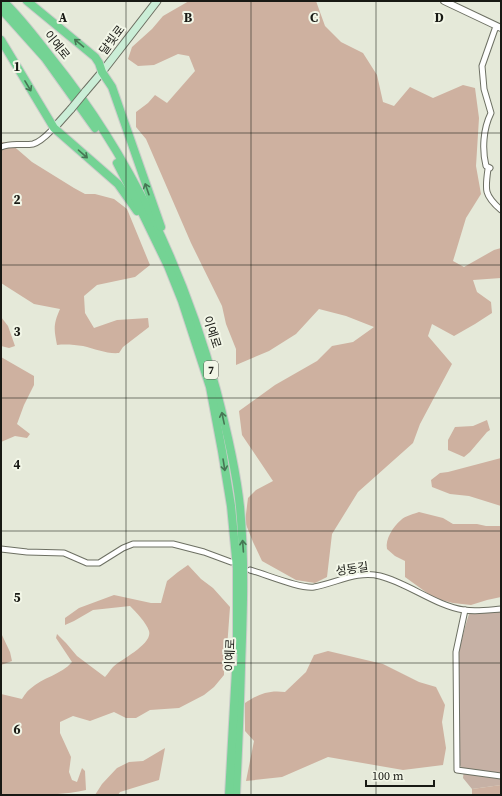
<svg xmlns="http://www.w3.org/2000/svg" width="502" height="796" font-family="'Source Serif 4','Noto Sans KR',serif">
	<style>
		.green { fill: #c6b1a5 }
		.forest { fill: #ceb1a0 }
		.lines { fill: none; stroke-linecap: round; stroke-linejoin: round }
		.minor-casing { stroke: #6d7063; stroke-width: 7 }
		.tertiary-casing { stroke: #6d7063; stroke-width: 8 }
		.secondary-casing { stroke: #6d7063; stroke-width: 9 }
		.trunk-casing { stroke: #cccccb; stroke-width: 10 }
		.minor { stroke: #fff; stroke-width: 5 }
		.tertiary { stroke: #fff; stroke-width: 6 }
		.secondary { stroke: #cbeed7; stroke-width: 7 }
		.trunk { stroke: #74d394; stroke-width: 8 }
		.secondary-bridge-casing { stroke: #6d7063; stroke-width: 9; stroke-linecap: butt }
		.secondary-bridge { stroke: #cbeed7; stroke-width: 7 }
		.oneway { stroke: #467654 }
		.grid { fill: none; stroke: #181914; stroke-width: 1; stroke-opacity: 0.55 }
		.labels { text-anchor: middle; stroke-width: 4; stroke-linejoin: round; paint-order: stroke }
		.shield { fill: #f2f6e7; stroke: #595b53; stroke-width: 1 }
		.shield-label { font-size: 11px; font-weight: bold; fill: #181914 }
		.street-label { font-size: 12px; fill: #181914; stroke: #f2f6e7 }
		.grid-label { font-size: 13px; text-anchor: middle; font-weight: bold; fill: #181914; stroke: #f2f6e7; stroke-width: 4; stroke-linejoin: round; paint-order: stroke }
	</style>
	<rect width="100%" height="100%" fill="#e5e9d9"/>
	<polygon class="green" points="501,611 501,785 472,789 463,778 464,769 461,767 459,763 459,651 465,627 469,614"/>
	<g class="forest">
		<polygon points="189,1 316,1 325,26 341,42 363,53 377,75 383,102 394,106 410,87 433,98 463,85 475,88 479,118 476,166 481,194 466,218 453,261 464,267 494,250 501,248 501,278 473,280 477,292 491,302 492,313 475,324 454,336 432,324 428,336 452,364 420,424 413,443 358,492 332,534 327,577 315,583 296,580 262,561 253,542 245,522 248,498 256,490 273,481 242,435 239,411 275,385 317,361 332,346 353,342 374,327 346,316 319,309 296,334 269,351 236,365 236,349 226,324 222,306 191,243 146,139 136,127 136,112 148,103 155,95 167,103 195,71 189,56 178,54 154,65 138,66 128,59 132,47 152,29 163,16"/>
		<path d="M1,142l9,1 22,19 42,26 11,6h10l19,5 13,10 23,56 -15,12 -38,8 -13,11 1,17 9,15 23,-8 31,-2 1,9 -26,20 -4,6c-12,1 -24,-4 -36,-7 -8,-1 -17,-2 -26,-1 -3,-16 -4,-20 3,-36l-26,-5 -33,-21z"/>
		<polygon points="1,317 8,326 15,346 9,348 1,346"/>
		<polygon points="1,357 34,376 34,385 24,405 17,424 30,434 27,438 15,436 1,442"/>
		<polygon points="487,420 490,430 487,432 470,452 464,457 448,450 448,440 455,427 473,426"/>
		<polygon points="501,458 501,506 469,496 450,494 432,487 431,480 440,473 448,472"/>
		<path d="M419,512l24,6 10,6h24l9,2h15v71l-14,3 -16,5 -18,-2 -19,-5 -29,-21v-16l-10,-5 -8,-7c-2,-10 6,-22 14,-29 4,-4 13,-6 18,-8z"/>
		<path d="M188,565l13,14 12,9 17,19 -3,41 -3,15v12l-10,12 -10,8 -25,13 -29,2 -14,8h-10l-12,-6 -24,9 -17,-5 -13,6v11l11,24 -2,15 3,8 5,2 5,-14 3,3 1,19c-26,6 -57,5 -85,5v-101l21,5c2,-3 5,-8 8,-10 13,-12 31,-14 42,-27l-16,-24 1,-4 9,9 11,13 28,21c3,-3 5,-7 8,-10 9,-8 40,-23 36,-36 -3,-9 -13,-19 -19,-25l-37,4 -19,11 -9,4v-7l14,-10 35,-13 37,8h10l6,-22 11,-9z"/>
		<polygon points="1,633 10,652 12,661 1,665"/>
		<path d="M328,651l55,13 36,18 17,5 9,18 -3,17 4,26 -3,17 -40,5 -75,-13 -46,20 -36,4 8,-40 -9,-10v-28c14,-9 23,-13 40,-11l21,-20 8,-17z"/>
		<polygon points="165,748 159,780 120,792 118,795 95,795 102,784 117,768 129,762 143,761"/>
		<polygon points="501,785 501,795 472,795 472,789"/>
	</g>
	<g class="lines">
		<defs>
			<g id="minor">
				<path d="M498,27l-3,2 -13,37 2,23 7,24c-8,16 -9,37 -5,53l4,2 -2,1c-3,21 -4,26 13,41"/>
				<path d="M1,147c12,-5 20,-1 32,-3 8,-2 15,-10 21,-16"/>
				<polyline points="1,549 27,552 64,553 87,563 99,563 123,548 133,544 173,544 204,552 231,562"/>
				<path d="M250,570c15,4 50,19 64,17 22,-4 44,-17 66,-11 28,7 56,30 84,34 12,2 25,0 37,-1"/>
				<polyline points="465,610 456,652 457,770 501,776"/>
			</g>
			<polyline id="tertiary" points="444,1 501,28"/>
			<g id="secondary">
				<polyline points="85,92 102,72 157,1"/>
				<polyline points="54,128 71,109"/>
			</g>
			<g id="trunk">
				<path d="M3,1c19,18 34,39 50,59 77,96 131,210 163,329 10,38 20,79 24,118 5,53 3,106 1,159 -1,43 -3,86 -5,129"/>
				<polyline points="27,1 95,57 99,63 102,72 112,87 161,227"/>
				<polyline points="1,9 45,58 95,128"/>
				<polyline points="1,40 54,128 118,184 137,211"/>
				<polyline points="117,163 136,200 168,266 182,301 210,387 222,451 231,506 237,568 237,650"/>
				<polyline points="229,795 236,670"/>
			</g>
		</defs>
		<use href="#minor" class="minor-casing"/>
		<use href="#tertiary" class="tertiary-casing"/>
		<use href="#secondary" class="secondary-casing"/>
		<use href="#trunk" class="trunk-casing"/>
		<use href="#minor" class="minor"/>
		<use href="#tertiary" class="tertiary"/>
		<use href="#secondary" class="secondary"/>
		<use href="#trunk" class="trunk"/>
		<defs>
			<polyline id="secondary-bridge" points="71,109 85,92"/>
		</defs>
		<use href="#secondary-bridge" class="secondary-bridge-casing"/>
		<use href="#secondary-bridge" class="secondary-bridge"/>
	</g>
	<defs><path id="oneway-shaft" d="M-6 0H5M1.5-3L5.5 0L1.5 3" fill="none" stroke-width="1.6" stroke-linecap="round" stroke-linejoin="round"/></defs>
	<g class="oneway">
		<use href="#oneway-shaft" transform="translate(79 43) rotate(-140)"/>
		<use href="#oneway-shaft" transform="translate(28 86) rotate(59)"/>
		<use href="#oneway-shaft" transform="translate(83 154) rotate(41)"/>
		<use href="#oneway-shaft" transform="translate(147 189) rotate(-109)"/>
		<use href="#oneway-shaft" transform="translate(223 418) rotate(-102)"/>
		<use href="#oneway-shaft" transform="translate(224 465) rotate(81)"/>
		<use href="#oneway-shaft" transform="translate(243 546) rotate(-94)"/>
	</g>
	<path class="grid" d="M126,1v794M251,1v794M376,1v794M1,133h500M1,265h500M1,398h500M1,531h500M1,663h500"/>
	<g class="labels">
		<rect class="shield" x="204" y="361" width="14" height="18" rx="3"/>
		<g class="shield-label">
			<text x="211" y="374">7</text>
		</g>
		<g class="street-label">
			<text transform="translate(112 40) rotate(-53)" y="4">달빛로</text>
			<text transform="translate(57 45) rotate(51)" y="4">이예로</text>
			<text transform="translate(212 332) rotate(72)" y="4">이예로</text>
			<text transform="translate(352 569) rotate(-8)" y="4">성동길</text>
			<text transform="translate(230 655) rotate(-88)" y="4">이예로</text>
		</g>
	</g>
	<g class="grid-label">
		<text x="63" y="22">A</text>
		<text x="188" y="22">B</text>
		<text x="314" y="22">C</text>
		<text x="439" y="22">D</text>
		<text x="17" y="71">1</text>
		<text x="17" y="204">2</text>
		<text x="17" y="336">3</text>
		<text x="17" y="469">4</text>
		<text x="17" y="602">5</text>
		<text x="17" y="734">6</text>
	</g>
	<rect width="502" height="796" fill="none" stroke="#181914" stroke-width="4"/>
	<path d="M366 780v6h68v-6" fill="none" stroke="#181914" stroke-width="2"/>
	<text x="372" y="780" font-size="12" fill="#181914" stroke="#f2f6e7" stroke-width="3" paint-order="stroke">100 m</text>
</svg>
